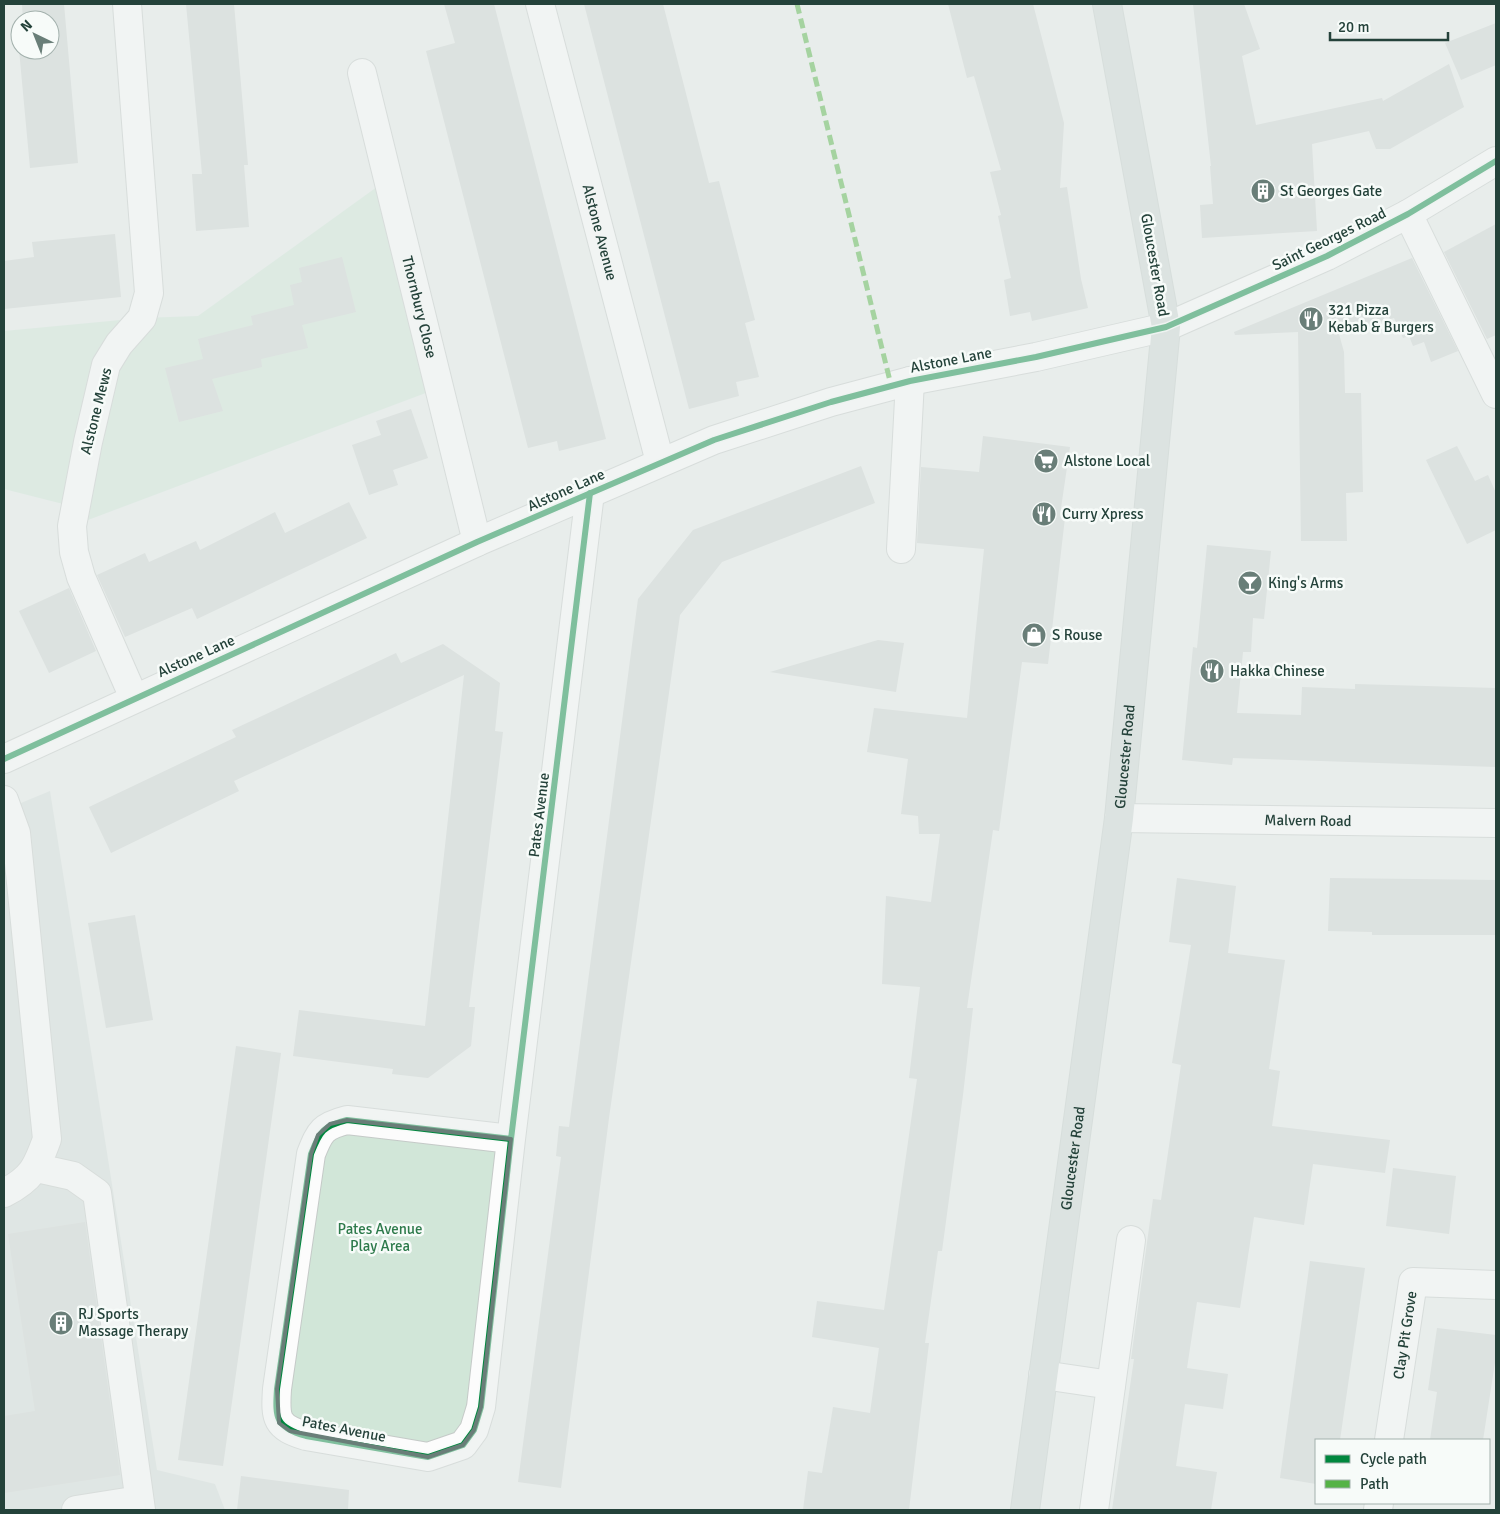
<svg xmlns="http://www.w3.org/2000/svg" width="1500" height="1514" font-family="Signika,sans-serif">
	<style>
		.built { fill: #d6dedb }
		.green { fill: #d1e6d8 }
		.building { fill: #cfd4d2 }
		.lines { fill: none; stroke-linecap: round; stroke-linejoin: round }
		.minor-casing { stroke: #c5cac8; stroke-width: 30 }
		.major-casing { stroke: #c3ccc9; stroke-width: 30 }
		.minor { stroke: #fcfcfc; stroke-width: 28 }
		.major { stroke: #cfd7d5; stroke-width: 28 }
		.quiet { stroke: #55b346; stroke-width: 5; stroke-dasharray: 10 5; stroke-linecap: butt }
		.cycleway-casing { stroke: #f7fbf9; stroke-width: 9 }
		.cycleway { stroke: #00873e; stroke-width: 6 }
		.marked { fill: none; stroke: #697e78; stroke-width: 4; stroke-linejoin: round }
		.labels { text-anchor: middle; stroke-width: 5; stroke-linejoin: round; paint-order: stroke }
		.poi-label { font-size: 15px; fill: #24423a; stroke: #f7fbf9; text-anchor: start }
		.street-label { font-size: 15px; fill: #24423a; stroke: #f7fbf9 }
		.park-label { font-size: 15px; fill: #2d7a4b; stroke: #f7fbf9 }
	</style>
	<rect width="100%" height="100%" fill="#e8edeb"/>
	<polygon class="built" points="50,791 157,1470 215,1484 225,1510 4,1510 4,810"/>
	<g class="green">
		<polygon points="388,179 439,388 72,526 75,507 4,489 4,331 142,318 198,316"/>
		<polygon points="330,1124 511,1139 481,1407 452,1450 290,1431 277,1389"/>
	</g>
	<g class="building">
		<polygon points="22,4 64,4 78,163 30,168 17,28 20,28 20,50 50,50 50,20 23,20"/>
		<polygon points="186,4 234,4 248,165 244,165 249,227 196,231 192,174 202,174"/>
		<polygon points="444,4 494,4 606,439 559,451 557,441 528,448 426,51 455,43"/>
		<polygon points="584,4 663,4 709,183 719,181 755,320 745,323 759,377 736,382 739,396 689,409"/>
		<polygon points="948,4 1033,4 1064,123 1060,188 1067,187 1081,279 1088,308 1032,321 1030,312 1010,316 1004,280 1011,278 998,216 1001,215 990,172 1001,170 974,76 967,78"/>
		<polygon points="1193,4 1244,4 1260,49 1242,56 1256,125 1382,98 1383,101 1449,64 1464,107 1390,149 1376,149 1369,131 1312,144 1317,231 1202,238 1200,205 1213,204 1210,166 1211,166"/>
		<polygon points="1496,23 1496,65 1461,80 1445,43"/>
		<polygon points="1496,224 1496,335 1487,339 1444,252"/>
		<polygon points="115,234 121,297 4,309 4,261 34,257 32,242"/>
		<polygon points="342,257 356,312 302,325 308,348 261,359 262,367 212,379 223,411 179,422 165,368 203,359 198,339 253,325 251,316 294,305 290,285 302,282 299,268"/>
		<polygon points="1412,258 1458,351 1431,362 1424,342 1413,346 1409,336 1403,338 1394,318 1361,327 1344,328 1344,332 1339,334 1344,352 1345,393 1361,393 1363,492 1346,493 1347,541 1301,541 1298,332 1235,335 1234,332"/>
		<polygon points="411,409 428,458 393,470 398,485 369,495 352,445 381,435 376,421"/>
		<polygon points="983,436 1070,447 1061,508 1066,509 1048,664 1022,662 999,831 993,830 967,1008 973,1008 963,1095 942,1251 938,1251 925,1343 929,1343 909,1510 803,1510 808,1471 822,1473 833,1407 870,1413 879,1348 812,1337 817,1301 884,1310 917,1079 909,1078 920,987 882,984 886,896 931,902 940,834 919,834 918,816 901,814 908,759 867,752 874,708 967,718 984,549 917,543 921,467 979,472"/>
		<polygon points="1457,446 1475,481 1488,475 1496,493 1496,530 1467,544 1426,460"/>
		<polygon points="861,466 875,503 722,562 680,615 609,1118 561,1488 518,1482 557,1186 561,1157 556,1156 559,1126 569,1127 638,599 693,530"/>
		<polygon points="349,502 367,538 197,619 192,608 125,637 97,575 145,553 149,562 196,541 200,550 275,512 285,533"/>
		<polygon points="1207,545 1271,551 1264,619 1253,618 1251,652 1243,652 1237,713 1301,715 1302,687 1355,689 1355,684 1496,688 1496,767 1233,758 1232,765 1182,760 1193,647 1197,648"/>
		<polygon points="69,588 96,651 49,673 19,611"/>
		<polygon points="878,640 904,643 896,692 770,672"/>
		<polygon points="443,644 500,683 495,731 503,732 469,1007 475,1007 471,1046 428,1078 392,1074 393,1069 293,1056 299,1010 425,1026 464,675 234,781 239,791 111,853 89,807 236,737 232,730 396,653 401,663"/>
		<polygon points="1177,878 1236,886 1228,953 1285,960 1269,1069 1280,1071 1272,1126 1390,1140 1385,1173 1313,1164 1304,1225 1254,1217 1240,1308 1197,1302 1187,1368 1228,1374 1223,1409 1185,1404 1176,1466 1217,1472 1211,1510 1112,1510 1134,1359 1131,1359 1153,1199 1161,1200 1181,1065 1172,1063 1191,945 1169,942"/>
		<polygon points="1330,878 1496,880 1496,935 1372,935 1372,932 1328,931"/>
		<polygon points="135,915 153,1020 106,1028 88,923"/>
		<polygon points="236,1046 281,1053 223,1466 178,1460"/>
		<polygon points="1393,1168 1456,1176 1449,1234 1386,1226"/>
		<polygon points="85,1222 120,1475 4,1493 4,1416 35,1411 8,1234"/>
		<polygon points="1310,1261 1365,1268 1340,1440 1316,1440 1316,1484 1280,1478"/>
		<polygon points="1437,1328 1496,1335 1496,1356 1483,1440 1430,1440 1437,1392 1428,1390"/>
		<polygon points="241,1476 349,1490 348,1510 237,1510"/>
	</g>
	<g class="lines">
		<defs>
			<g id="minor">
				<polyline points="127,4 149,293 142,318 119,344 106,365 88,442 72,526 74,552 81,577 134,698"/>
				<path id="s1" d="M540,4l120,458"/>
				<path id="s2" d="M362,73l115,469"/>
				<polyline points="1408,214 1496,394"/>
				<polyline points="901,549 910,381"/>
				<polyline points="4,759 477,542 714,440 831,402 910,381 1036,357 1166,327 1327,256 1408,214 1496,161"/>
				<path d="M4,800l12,33 31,306c-10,28 -15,40 -43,54"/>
				<path id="s3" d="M1119,818l377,5"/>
				<path d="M511,1139l-30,268 -7,23 -11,15 -35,12 -122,-21c-30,-9 -31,-17 -29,-47l34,-235c9,-23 12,-28 36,-34l164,19 79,-646"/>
				<polyline points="37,1168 73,1176 97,1193 141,1510"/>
				<polyline points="1043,1375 1111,1385"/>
				<path id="s4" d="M1389,1440l24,-158 83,3"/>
				<polyline points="76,1510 139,1500"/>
				<polyline points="1094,1510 1131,1240"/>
				<polyline points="1378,1510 1379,1503"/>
			</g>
			<g id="major">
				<path id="s5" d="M1025,1510l94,-692 47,-491 -59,-323"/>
			</g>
		</defs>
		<use href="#minor" class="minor-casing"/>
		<use href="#major" class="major-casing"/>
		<use href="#minor" class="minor"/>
		<use href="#major" class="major"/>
		<polyline class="quiet" points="797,4 891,385"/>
		<defs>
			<g id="cycleway">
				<polyline points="4,759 477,542 714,440 831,402 910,381 1036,357 1166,327 1327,256 1408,214 1496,161"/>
				<path d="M511,1139l-30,268 -7,23 -11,15 -35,12 -122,-21c-30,-9 -31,-17 -29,-47l34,-235c9,-23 12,-28 36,-34l164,19 79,-646"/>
			</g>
		</defs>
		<use href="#cycleway" class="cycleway-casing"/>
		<use href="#cycleway" class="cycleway"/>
	</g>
	<path d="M0 0H1500V1514H0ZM347,1120l164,19 -30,268 -7,23 -11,15 -35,12 -138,-26 -11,-8 -2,-34 34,-235 7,-19 12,-11z" fill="#e8edeb" fill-opacity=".55" fill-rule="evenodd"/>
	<path class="marked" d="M347,1120l164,19 -30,268 -7,23 -11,15 -35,12 -138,-26 -11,-8 -2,-34 34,-235 7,-19 12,-11z"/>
	<defs>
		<symbol id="building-disc" viewBox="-11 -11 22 22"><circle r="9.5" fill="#697e78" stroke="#f7fbf9"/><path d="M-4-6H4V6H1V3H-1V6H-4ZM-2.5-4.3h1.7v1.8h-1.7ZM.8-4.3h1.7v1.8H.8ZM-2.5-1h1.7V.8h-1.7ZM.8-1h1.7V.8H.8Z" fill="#fff"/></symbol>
		<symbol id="restaurant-disc" viewBox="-11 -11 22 22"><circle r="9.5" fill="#697e78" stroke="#f7fbf9"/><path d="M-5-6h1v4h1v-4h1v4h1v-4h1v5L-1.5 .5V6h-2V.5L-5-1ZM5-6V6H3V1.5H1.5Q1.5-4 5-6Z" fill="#fff"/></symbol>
		<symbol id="supermarket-disc" viewBox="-11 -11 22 22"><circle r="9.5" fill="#697e78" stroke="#f7fbf9"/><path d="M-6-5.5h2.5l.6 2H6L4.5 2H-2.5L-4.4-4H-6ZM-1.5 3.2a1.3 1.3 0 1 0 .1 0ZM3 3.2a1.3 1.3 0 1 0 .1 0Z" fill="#fff"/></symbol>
		<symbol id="bar-disc" viewBox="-11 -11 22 22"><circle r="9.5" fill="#697e78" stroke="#f7fbf9"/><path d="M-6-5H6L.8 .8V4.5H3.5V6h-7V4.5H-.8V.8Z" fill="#fff"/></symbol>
		<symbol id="shop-disc" viewBox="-11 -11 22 22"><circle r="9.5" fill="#697e78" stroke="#f7fbf9"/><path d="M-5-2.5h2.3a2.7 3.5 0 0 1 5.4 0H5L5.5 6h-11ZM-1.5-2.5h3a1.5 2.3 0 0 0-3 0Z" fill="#fff"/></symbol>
	</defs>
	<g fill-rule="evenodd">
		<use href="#building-disc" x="1249" y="177" width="28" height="28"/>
		<use href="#restaurant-disc" x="1297" y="305" width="28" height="28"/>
		<use href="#supermarket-disc" x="1032" y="447" width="28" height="28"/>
		<use href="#restaurant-disc" x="1030" y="500" width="28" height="28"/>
		<use href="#bar-disc" x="1236" y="569" width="28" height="28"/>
		<use href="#shop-disc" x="1020" y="621" width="28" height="28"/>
		<use href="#restaurant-disc" x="1198" y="657" width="28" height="28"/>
		<use href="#building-disc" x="47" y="1309" width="28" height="28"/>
	</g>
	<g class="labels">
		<g class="poi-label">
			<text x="1280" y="196">St Georges Gate</text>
			<text x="1328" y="315">321 Pizza<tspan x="1328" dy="17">Kebab &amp; Burgers</tspan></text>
			<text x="1064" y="466">Alstone Local</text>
			<text x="1062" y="519">Curry Xpress</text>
			<text x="1268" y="588">King's Arms</text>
			<text x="1052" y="640">S Rouse</text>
			<text x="1230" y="676">Hakka Chinese</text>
			<text x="78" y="1319">RJ Sports<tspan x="78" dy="17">Massage Therapy</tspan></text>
		</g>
		<g class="street-label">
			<text dy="5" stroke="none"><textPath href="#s1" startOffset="236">Alstone Avenue</textPath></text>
			<text transform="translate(1329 239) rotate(-26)" y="5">Saint Georges Road</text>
			<text transform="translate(1155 265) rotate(80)" y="5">Gloucester Road</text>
			<text dy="5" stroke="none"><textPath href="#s2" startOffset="241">Thornbury Close</textPath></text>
			<text transform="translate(951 360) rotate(-11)" y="5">Alstone Lane</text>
			<text transform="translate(96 411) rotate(-76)" y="5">Alstone Mews</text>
			<text transform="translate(566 490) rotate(-24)" y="5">Alstone Lane</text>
			<text transform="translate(196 656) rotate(-24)" y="5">Alstone Lane</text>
			<text dy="5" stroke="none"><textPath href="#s5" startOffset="760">Gloucester Road</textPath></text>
			<text transform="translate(539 815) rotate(-83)" y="5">Pates Avenue</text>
			<text dy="5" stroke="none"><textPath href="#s3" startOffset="189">Malvern Road</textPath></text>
			<text dy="5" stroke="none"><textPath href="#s5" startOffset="355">Gloucester Road</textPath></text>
			<text dy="5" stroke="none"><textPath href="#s4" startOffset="106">Clay Pit Grove</textPath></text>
			<text transform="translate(344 1429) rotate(11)" y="5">Pates Avenue</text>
		</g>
		<g class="park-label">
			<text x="380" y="1234">Pates Avenue<tspan x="380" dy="17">Play Area</tspan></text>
		</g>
	</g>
	<rect width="1500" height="1514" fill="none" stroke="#24423a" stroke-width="10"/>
	<rect x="1315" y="1439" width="175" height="65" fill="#f7fbf9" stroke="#a3b1ad"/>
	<rect x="1325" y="1455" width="25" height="8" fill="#00873e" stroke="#a3b1ad"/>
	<text x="1360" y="1464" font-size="15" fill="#24423a">Cycle path</text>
	<rect x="1325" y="1480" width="25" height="8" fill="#55b346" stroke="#a3b1ad"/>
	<text x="1360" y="1489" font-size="15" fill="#24423a">Path</text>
	<g transform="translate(35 35) rotate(317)"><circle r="24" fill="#f7fbf9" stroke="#a3b1ad"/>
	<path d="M0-4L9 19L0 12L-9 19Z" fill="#697e78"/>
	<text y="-8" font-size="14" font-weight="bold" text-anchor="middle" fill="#24423a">N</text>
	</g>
	<path d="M1330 32v8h118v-8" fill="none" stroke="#24423a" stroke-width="2.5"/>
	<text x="1338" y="32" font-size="15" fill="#24423a" stroke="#f7fbf9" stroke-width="4" paint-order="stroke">20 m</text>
</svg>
